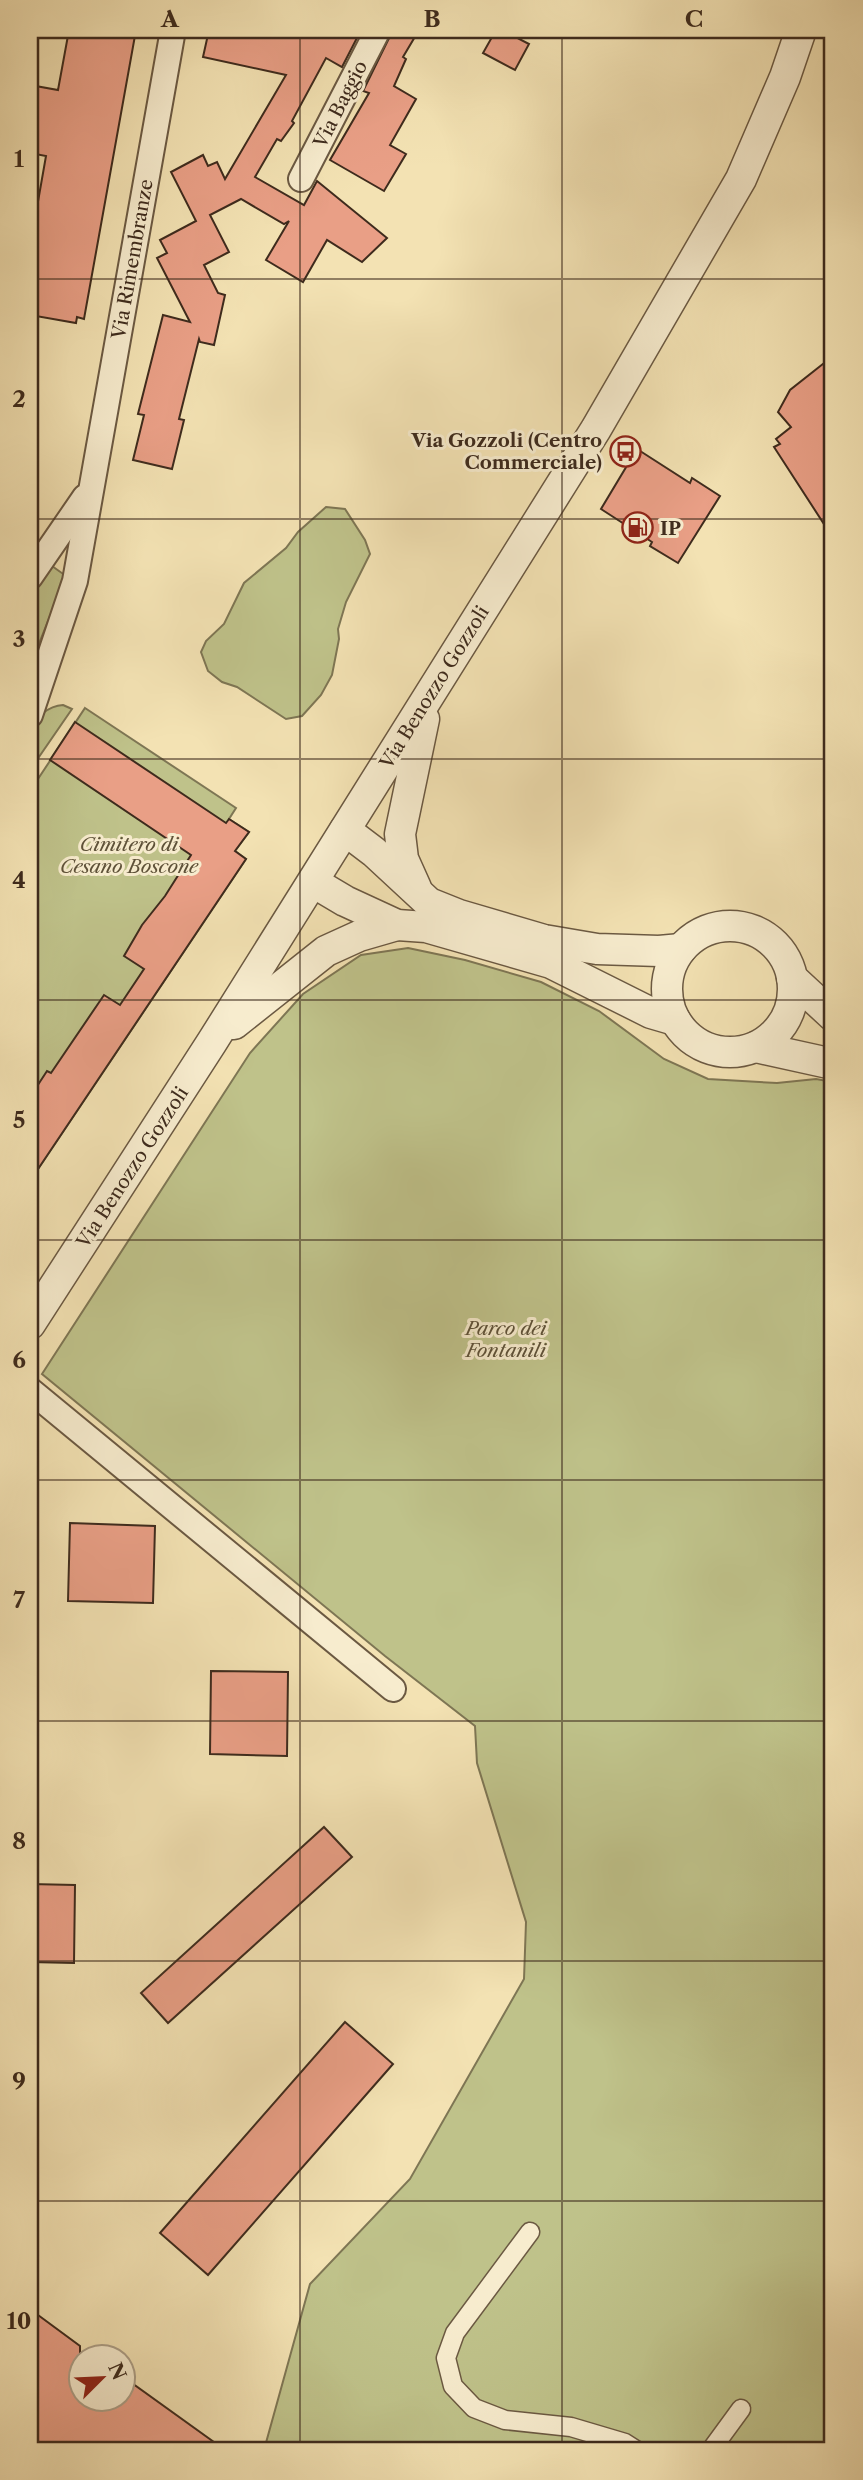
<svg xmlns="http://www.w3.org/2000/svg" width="863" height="2480" font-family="'Libre Caslon Text',serif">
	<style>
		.green { fill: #bfc28a; stroke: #7e7654; stroke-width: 2 }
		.building { fill: #e99f86; stroke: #3e2b1d; stroke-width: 2 }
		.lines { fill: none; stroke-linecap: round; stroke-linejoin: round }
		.pedestrian-casing { stroke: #6b5942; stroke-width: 21 }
		.minor-casing { stroke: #6b5942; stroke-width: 28 }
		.tertiary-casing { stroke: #6b5942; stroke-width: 33 }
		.pedestrian { stroke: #f7ecce; stroke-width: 18 }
		.minor { stroke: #f7ecce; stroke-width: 24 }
		.tertiary { stroke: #f7ecce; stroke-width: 30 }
		.grid { fill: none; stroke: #3e2b1d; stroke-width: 2; stroke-opacity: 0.55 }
		.labels { text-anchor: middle; stroke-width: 6; stroke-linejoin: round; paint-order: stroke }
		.street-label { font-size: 19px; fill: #3e2b1d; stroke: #f7ecce }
		.poi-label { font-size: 19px; font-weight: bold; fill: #3e2b1d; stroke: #f7ecce; text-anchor: end }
		.park-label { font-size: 19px; font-style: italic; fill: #5e5138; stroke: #f7ecce }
		.neatline { fill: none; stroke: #3e2b1d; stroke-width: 2.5 }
		.grid-label { font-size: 23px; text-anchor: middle; font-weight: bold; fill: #3e2b1d }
	</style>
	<rect width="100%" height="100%" fill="#f3e2b3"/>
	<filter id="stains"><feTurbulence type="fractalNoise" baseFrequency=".00286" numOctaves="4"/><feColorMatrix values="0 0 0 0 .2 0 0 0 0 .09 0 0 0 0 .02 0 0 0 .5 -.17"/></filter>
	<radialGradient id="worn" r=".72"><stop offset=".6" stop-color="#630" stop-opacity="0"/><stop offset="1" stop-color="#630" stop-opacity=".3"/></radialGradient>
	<g class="green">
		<polygon points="326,507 345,509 365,540 370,554 346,602 338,629 339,639 332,675 321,695 302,716 286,719 237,687 222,682 208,671 201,652 206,641 224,624 244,583 286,548 298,532"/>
		<polygon points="52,566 66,576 30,666 30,595"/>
		<path d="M63,705l9,4 -42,61c0,-11 -3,-28 0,-39 4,-14 19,-25 33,-26z"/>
		<polygon points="85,708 236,808 229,819 249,832 235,851 246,859 30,1181 30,791"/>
		<path d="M833,917v65c-9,-22 -8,-43 0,-65z"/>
		<polygon points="408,948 465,960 541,982 599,1011 664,1059 708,1079 777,1083 816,1079 833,1082 833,2450 264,2450 310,2284 410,2179 524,1979 526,1922 477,1763 475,1726 385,1656 42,1374 250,1053 303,994 361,955"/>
	</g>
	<g class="building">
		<polygon points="69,30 136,30 84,319 77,317 76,323 30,315 30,247 46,156 30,153 30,85 58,90"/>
		<polygon points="209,30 353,30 359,34 342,67 326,58 292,121 294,123 281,141 277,139 255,177 304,205 317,181 387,238 362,262 327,240 303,282 266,260 289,221 284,224 241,199 210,215 229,252 204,265 218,293 225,295 214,345 200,342 199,339 179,419 184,420 172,469 133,460 144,415 138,414 163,315 190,322 157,258 167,253 160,240 196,221 171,172 203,155 208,166 217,162 225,179 286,75 203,57"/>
		<polygon points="393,30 419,30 403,57 406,59 394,86 416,99 390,145 406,154 384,191 330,160 369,93 363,91"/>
		<polygon points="496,30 502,30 529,44 515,70 483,53"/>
		<polygon points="833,356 833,538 774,447 780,444 776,439 791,427 778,412 790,390"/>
		<polygon points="637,449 690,483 692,478 720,496 678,563 650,546 652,542 601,509"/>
		<polygon points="75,722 226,823 229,819 249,832 235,851 246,859 30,1181 30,1097 47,1071 51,1073 104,995 120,1005 144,969 124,956 142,925 165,896 191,855 50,760"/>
		<polygon points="70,1523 155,1526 153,1603 68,1601"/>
		<polygon points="211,1671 288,1672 287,1756 210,1754"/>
		<polygon points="324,1827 352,1857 168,2023 141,1993"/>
		<polygon points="30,1884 75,1885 74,1963 30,1962"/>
		<polygon points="345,2022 393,2064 208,2275 160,2233"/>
		<polygon points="38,2315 80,2346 80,2399 122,2399 122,2376 225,2450 30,2450 30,2326"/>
	</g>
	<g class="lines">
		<defs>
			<g id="pedestrian">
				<polyline points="530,2232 455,2333 446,2358 453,2386 474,2408 505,2420 571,2427 625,2443 636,2450"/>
				<polyline points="711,2450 741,2409"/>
			</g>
			<g id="minor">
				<polyline points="301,179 378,30"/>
				<polyline points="30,577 85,497"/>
				<polyline points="30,715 75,581 173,30"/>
				<polyline points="30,1390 393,1689"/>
			</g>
			<g id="tertiary">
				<polyline points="345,830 374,852 429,903 459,915 544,940 597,949 659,951 681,949"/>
				<polyline points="313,882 345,901 397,925 426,927 551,963 651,1013 675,1020"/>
				<polyline points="416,888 403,859 400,834 424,719"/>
				<circle cx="730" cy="989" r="63"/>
				<polyline points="792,978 833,1016"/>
				<polyline points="234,1024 326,951 359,936 397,925"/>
				<polyline points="756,1047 833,1064"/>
				<polyline points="30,1324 212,1042 596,429 741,179 785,77 801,30"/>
			</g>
		</defs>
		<use href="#pedestrian" class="pedestrian-casing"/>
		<use href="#minor" class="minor-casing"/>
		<use href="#tertiary" class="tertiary-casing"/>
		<use href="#pedestrian" class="pedestrian"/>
		<use href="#minor" class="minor"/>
		<use href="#tertiary" class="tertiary"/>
	</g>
	<path class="grid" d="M300,30v2420M562,30v2420M30,279h803M30,519h803M30,759h803M30,1000h803M30,1240h803M30,1480h803M30,1721h803M30,1961h803M30,2201h803"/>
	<defs>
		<symbol id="bus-ring" viewBox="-11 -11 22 22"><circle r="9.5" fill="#f7ecce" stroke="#8f2418" stroke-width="1.5"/><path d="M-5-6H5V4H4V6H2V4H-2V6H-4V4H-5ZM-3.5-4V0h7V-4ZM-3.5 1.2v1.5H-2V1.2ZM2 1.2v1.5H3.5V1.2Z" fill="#8f2418"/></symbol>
		<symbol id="fuel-ring" viewBox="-11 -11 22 22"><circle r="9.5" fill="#f7ecce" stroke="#8f2418" stroke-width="1.5"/><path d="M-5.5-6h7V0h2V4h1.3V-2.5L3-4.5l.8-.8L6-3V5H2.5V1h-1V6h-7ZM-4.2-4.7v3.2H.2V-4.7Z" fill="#8f2418"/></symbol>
	</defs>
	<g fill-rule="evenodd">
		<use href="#bus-ring" x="608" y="434" width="35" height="35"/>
		<use href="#fuel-ring" x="620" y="510" width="35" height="35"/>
	</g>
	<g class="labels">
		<g class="street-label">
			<text transform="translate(340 104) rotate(-63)" y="7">Via Baggio</text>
			<text transform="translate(132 259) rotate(-80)" y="7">Via Rimembranze</text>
			<text transform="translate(434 687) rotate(-58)" y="7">Via Benozzo Gozzoli</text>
			<text transform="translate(132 1167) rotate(-57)" y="7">Via Benozzo Gozzoli</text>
		</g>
		<g class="poi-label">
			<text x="602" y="447">Via Gozzoli (Centro<tspan x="602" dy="22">Commerciale)</tspan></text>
			<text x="660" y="535" text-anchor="start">IP</text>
		</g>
		<g class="park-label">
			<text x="129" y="851">Cimitero di<tspan x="129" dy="22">Cesano Boscone</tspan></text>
			<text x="506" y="1335">Parco dei<tspan x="506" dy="22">Fontanili</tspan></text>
		</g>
	</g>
	<rect width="863" height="2480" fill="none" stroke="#f3e2b3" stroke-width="77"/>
	<g transform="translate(102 2378) rotate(66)"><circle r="33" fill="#f7ecce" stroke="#ad9f87" stroke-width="2"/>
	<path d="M0-5L12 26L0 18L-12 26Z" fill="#8f2418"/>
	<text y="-10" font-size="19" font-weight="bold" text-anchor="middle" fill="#3e2b1d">N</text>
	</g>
	<rect x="38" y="38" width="786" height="2404" class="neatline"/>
	<g class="grid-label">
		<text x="170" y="27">A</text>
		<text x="432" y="27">B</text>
		<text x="694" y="27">C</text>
		<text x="19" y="167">1</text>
		<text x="19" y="407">2</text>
		<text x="19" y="647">3</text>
		<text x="19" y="888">4</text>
		<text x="19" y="1128">5</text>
		<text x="19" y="1368">6</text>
		<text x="19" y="1608">7</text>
		<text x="19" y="1849">8</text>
		<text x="19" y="2089">9</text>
		<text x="19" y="2329">10</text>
	</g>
	<rect width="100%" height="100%" filter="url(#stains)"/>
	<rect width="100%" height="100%" fill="url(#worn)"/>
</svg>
